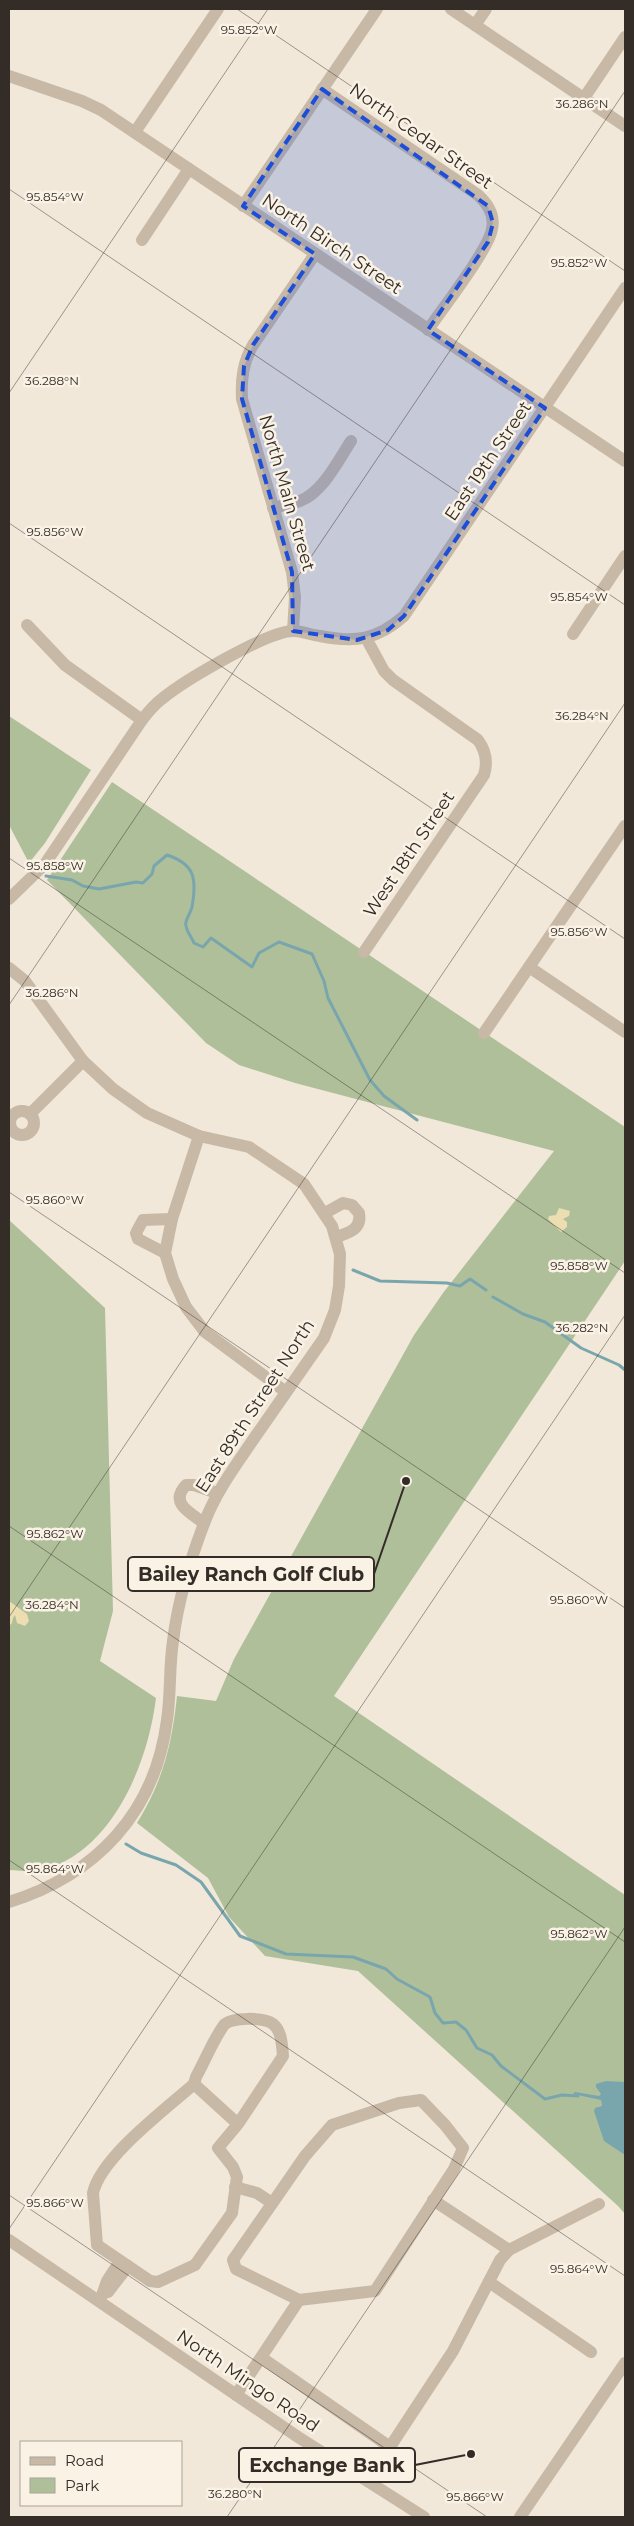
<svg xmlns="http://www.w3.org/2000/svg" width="634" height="2526" font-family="Montserrat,sans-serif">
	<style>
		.green { fill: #afbf9a }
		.sand { fill: #ecdeb0 }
		.water { fill: #79a6ad }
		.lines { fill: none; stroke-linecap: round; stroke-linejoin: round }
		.stream { stroke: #79a6ad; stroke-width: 3 }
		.minor { stroke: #c8b9a6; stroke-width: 12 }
		.marked { fill: #1d4ed8; fill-opacity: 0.2; stroke: #1d4ed8; stroke-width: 4; stroke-dasharray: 10 6; stroke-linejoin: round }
		.ticks { fill: none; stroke: #342c27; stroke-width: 1; stroke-opacity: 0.45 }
		.labels { text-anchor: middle; stroke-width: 5; stroke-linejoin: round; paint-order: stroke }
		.street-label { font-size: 18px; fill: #342c27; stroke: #f9f2e5 }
		.ticks-label { font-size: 12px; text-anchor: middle; fill: #342c27; stroke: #f9f2e5; stroke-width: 5; stroke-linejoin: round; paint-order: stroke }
		.leader { fill: none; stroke: #342c27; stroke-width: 2 }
		.callout-dot { fill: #342c27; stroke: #f9f2e5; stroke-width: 2 }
		.callout { fill: #f9f2e5; stroke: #342c27; stroke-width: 2 }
		.callout-label { font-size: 19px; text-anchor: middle; font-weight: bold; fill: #342c27 }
	</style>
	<rect width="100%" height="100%" fill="#f1e8d9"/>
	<g class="green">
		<polygon points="9,716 91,770 45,843 29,863 9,825"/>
		<path d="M112,782l513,345v134l-291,435 291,199v319l-7,-8 -260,-235 -93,-15 -36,-39 -21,-39 -71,-55c26,-42 35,-79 40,-127l39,5 18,-42 180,-324 29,-42 111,-142 -259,-68 -56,-18 -33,-22 -159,-163z"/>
		<path d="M9,1220l96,88 8,303 -13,50 56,37c-8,65 -43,153 -113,172 -10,3 -24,0 -34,0z"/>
	</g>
	<g class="sand">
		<polygon points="559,1208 570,1211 569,1216 563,1219 567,1222 567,1227 561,1232 548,1219 549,1216 556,1215"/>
		<polygon points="9,1601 27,1614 29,1621 25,1626 17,1623 15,1615 13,1618 12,1623 9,1626"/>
	</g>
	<polygon class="water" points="606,2081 625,2082 625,2155 604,2141 594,2111 595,2108 602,2106 601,2100 573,2094 575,2092 599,2096 601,2094 596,2087 596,2084"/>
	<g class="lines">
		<g class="stream">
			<path d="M46,876l26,4 11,6 16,3 37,-7 7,1 9,-9 2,-8 13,-11c28,9 30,24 25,52 -1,5 -5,10 -6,15 -2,7 6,15 8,21l9,4 8,-9 41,29 7,-14 20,-11 33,12 12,27 4,17 42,82 14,16 33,24"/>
			<polyline points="353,1270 380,1281 447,1283 460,1286 470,1279 486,1290"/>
			<polyline points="493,1297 523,1314 545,1322 581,1348 619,1365 625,1370"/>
			<polyline points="126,1844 141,1853 176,1865 201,1882 240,1936 286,1954 353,1957 386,1969 397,1979 430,1997 435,2013 443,2023 456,2022 466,2030 477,2048 492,2055 501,2066 545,2099 562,2095 578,2096"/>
		</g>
		<g class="minor">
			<polyline points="451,9 625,126"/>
			<polyline points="475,25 486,9"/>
			<polyline points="9,76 82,101 101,110 625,461"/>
			<path d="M322,89l156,106c10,9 17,20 14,34 -3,20 -50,80 -64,101"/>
			<polyline points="584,98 625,37"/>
			<polyline points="135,132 218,9"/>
			<polyline points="243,206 377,9"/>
			<polyline points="142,240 189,169"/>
			<path d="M273,508c8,-2 18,-4 27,-7 23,-9 38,-40 51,-60"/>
			<polyline points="27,625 65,665 142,720"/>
			<path d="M293,631l2,-34 -3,-25 -50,-173c-1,-20 1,-37 11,-54l62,-91"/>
			<polyline points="573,634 625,556"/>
			<path d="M9,899l36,-35 97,-144c6,-8 13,-16 21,-22 21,-17 106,-68 131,-67 8,0 17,4 26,5 35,7 57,4 84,-20l221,-328"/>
			<path d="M364,952l120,-177c4,-13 2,-24 -6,-35l-85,-60 -9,-9 -18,-33"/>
			<polyline points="529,967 625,1032"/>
			<path d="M9,968l16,13 58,80 30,28 34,24 52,23 50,11 55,37 28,42 8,28 -1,32 -4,24 -11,28c-23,33 -46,66 -69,99 -19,28 -38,53 -50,84 -15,39 -27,79 -32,120 -4,26 -2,53 -6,79 -12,93 -71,155 -158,182"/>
			<polyline points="484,1033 625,826"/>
			<circle cx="22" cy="1123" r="12"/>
			<polyline points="30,1114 83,1061"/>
			<polyline points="199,1136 172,1219 165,1253 173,1279 186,1307 205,1332 286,1392"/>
			<path d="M325,1213l18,-10 9,2 7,8c3,16 -10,20 -23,24"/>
			<polyline points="165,1253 138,1239 136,1233 143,1220 172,1219"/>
			<path d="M204,1523c-14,-10 -35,-20 -18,-38h8l23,8"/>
			<path d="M194,2084l44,40 -20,24 15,19 4,10 -5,36 -37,52 -37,17 -8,-1 -53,-36 -4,-52c8,-36 73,-84 101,-109l2,-7c9,-16 17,-37 28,-52 7,-8 40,-8 49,-1 9,7 9,22 10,32l-45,68"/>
			<polygon points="421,2100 445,2125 463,2148 454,2169 375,2291 299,2300 236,2269 233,2260 305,2156 332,2125 399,2103"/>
			<polyline points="235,2187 257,2193 272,2203"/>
			<polyline points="433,2200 509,2250"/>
			<polyline points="9,2240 298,2437 424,2517"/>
			<polyline points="489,2282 591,2352"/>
			<polyline points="108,2292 128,2266"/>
			<polyline points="100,2301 107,2281 120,2261"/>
			<polyline points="262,2358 390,2447 453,2351 500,2260 509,2250 599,2204"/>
			<polyline points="236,2395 299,2300"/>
			<polyline points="520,2517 625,2363"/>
		</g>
	</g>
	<path class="marked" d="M322,89l166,117 5,17 -5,19 -60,88 117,78 -141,208 -16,14 -31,10 -64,-9 -1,-59 -50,-173 2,-33 9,-21 62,-91 -72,-48z"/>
	<path class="ticks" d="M237,9l388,262M9,189l616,416M9,393l259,-384M9,523l616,416M9,858l616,415M9,1005l616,-914M9,1192l616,416M9,1526l616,416M9,1617l616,-914M9,1860l616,416M9,2195l478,322M9,2229l616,-914M227,2517l398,-590"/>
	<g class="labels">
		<g class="street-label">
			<text transform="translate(421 136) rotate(35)" y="6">North Cedar Street</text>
			<text transform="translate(332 244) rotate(34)" y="6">North Birch Street</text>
			<text transform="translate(488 461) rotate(-56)" y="6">East 19th Street</text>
			<text transform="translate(287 493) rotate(74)" y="6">North Main Street</text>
			<text transform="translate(409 854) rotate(-56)" y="6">West 18th Street</text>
			<text transform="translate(255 1406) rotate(-57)" y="6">East 89th Street North</text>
			<text transform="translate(248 2381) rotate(34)" y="6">North Mingo Road</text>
		</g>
	</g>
	<g class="ticks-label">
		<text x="249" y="34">95.852°W</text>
		<text x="582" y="108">36.286°N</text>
		<text x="55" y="201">95.854°W</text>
		<text x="579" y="267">95.852°W</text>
		<text x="52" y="385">36.288°N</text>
		<text x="55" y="536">95.856°W</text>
		<text x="579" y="601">95.854°W</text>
		<text x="582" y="720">36.284°N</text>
		<text x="55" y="870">95.858°W</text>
		<text x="579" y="936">95.856°W</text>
		<text x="52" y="997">36.286°N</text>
		<text x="55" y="1204">95.860°W</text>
		<text x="579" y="1270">95.858°W</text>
		<text x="582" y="1332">36.282°N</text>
		<text x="55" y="1538">95.862°W</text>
		<text x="579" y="1604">95.860°W</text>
		<text x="52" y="1609">36.284°N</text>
		<text x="55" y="1873">95.864°W</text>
		<text x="579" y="1938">95.862°W</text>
		<text x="55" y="2207">95.866°W</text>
		<text x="579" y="2273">95.864°W</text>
		<text x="235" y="2498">36.280°N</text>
		<text x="475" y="2501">95.866°W</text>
	</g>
	<path class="leader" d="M406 1481L374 1574M471 2454L415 2465"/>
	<g class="callout-dot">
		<circle cx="406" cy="1481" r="5"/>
		<circle cx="471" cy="2454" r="5"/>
	</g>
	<g class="callout">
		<rect x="128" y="1557" width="246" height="34" rx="5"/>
		<rect x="239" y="2448" width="176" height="34" rx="5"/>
	</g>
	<g class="callout-label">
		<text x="251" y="1581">Bailey Ranch Golf Club</text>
		<text x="327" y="2472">Exchange Bank</text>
	</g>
	<rect width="634" height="2526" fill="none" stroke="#342c27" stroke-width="20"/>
	<rect x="20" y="2441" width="162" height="65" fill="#f9f2e5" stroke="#aaa399"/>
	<rect x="30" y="2457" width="25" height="8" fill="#c8b9a6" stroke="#aaa399"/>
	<text x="65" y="2466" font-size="15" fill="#342c27">Road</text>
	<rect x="30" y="2478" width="25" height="15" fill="#afbf9a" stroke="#aaa399"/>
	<text x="65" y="2491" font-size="15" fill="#342c27">Park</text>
</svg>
